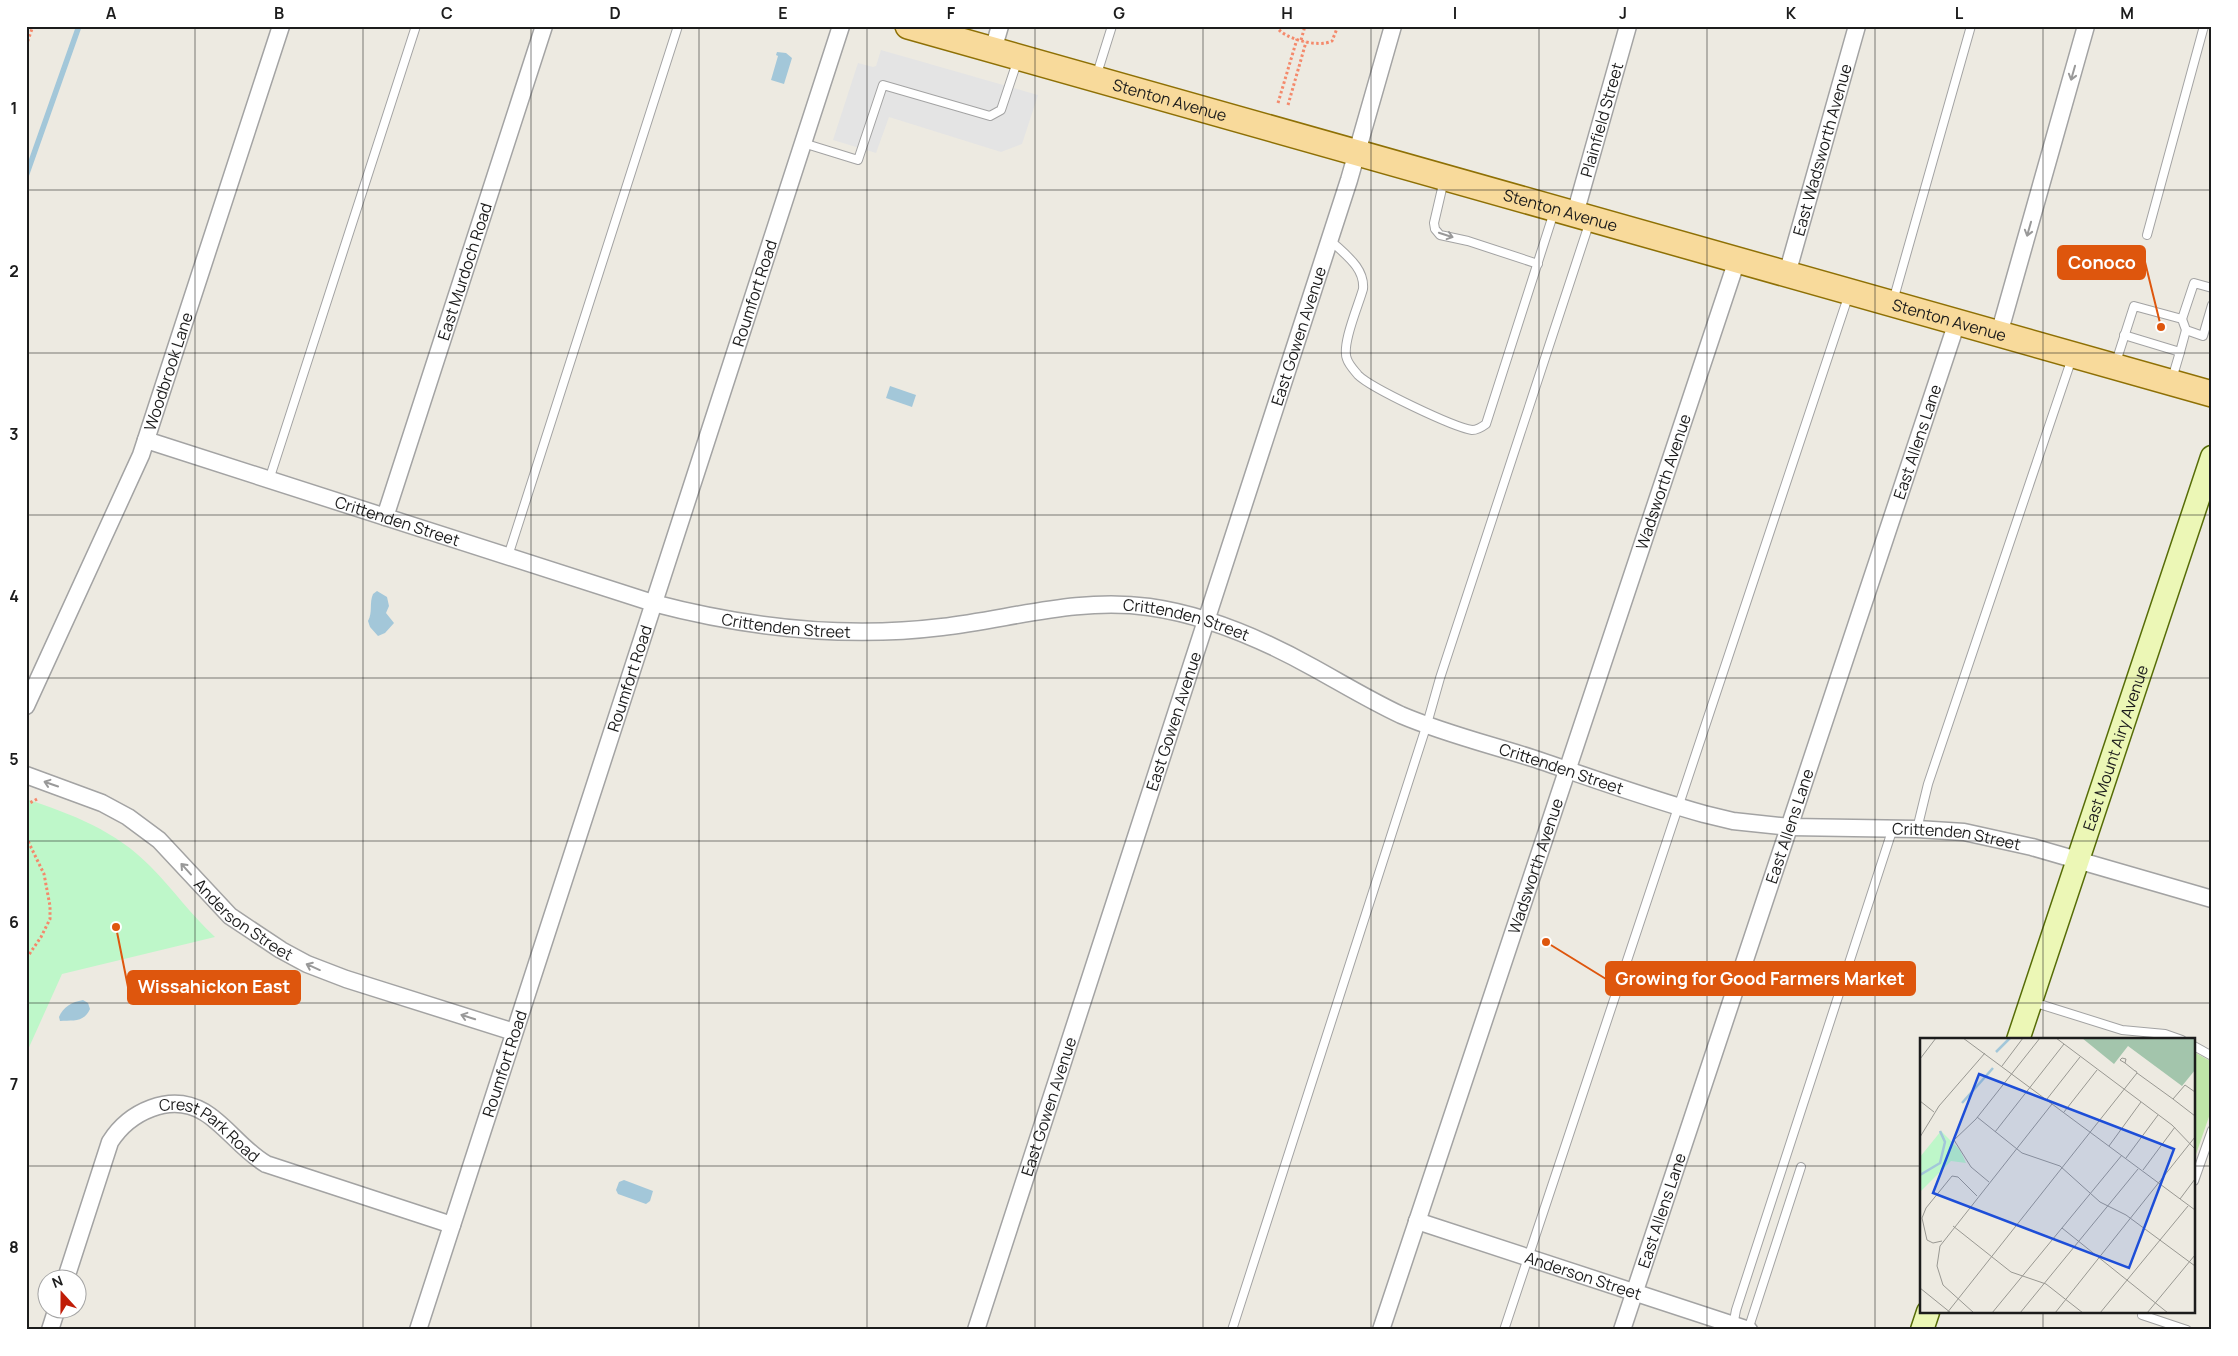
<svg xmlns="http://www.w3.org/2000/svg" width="2238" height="1356" font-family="Manrope,sans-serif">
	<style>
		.grass { fill: #bfe6a8 }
		.park { fill: #bef7c9 }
		.parking { fill: #e4e4e4 }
		.water { fill: #a3c7d9 }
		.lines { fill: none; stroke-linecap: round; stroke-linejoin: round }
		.stream { stroke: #a3c7d9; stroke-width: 5.5 }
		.service-casing { stroke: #a3a3a3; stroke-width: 10 }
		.minor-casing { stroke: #a3a3a3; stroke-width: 19 }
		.secondary-casing { stroke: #576d08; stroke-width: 25 }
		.primary-casing { stroke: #8e7005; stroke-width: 28 }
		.path { stroke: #f4896b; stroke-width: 3; stroke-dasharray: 2.5 2.5; stroke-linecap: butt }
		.service { stroke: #fff; stroke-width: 8 }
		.minor { stroke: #fff; stroke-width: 16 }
		.secondary { stroke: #ecf7b6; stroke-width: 22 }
		.primary { stroke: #f8da9b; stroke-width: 25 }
		.oneway { stroke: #999 }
		.grid { fill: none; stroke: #1c1c1c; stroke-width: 1; stroke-opacity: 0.55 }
		.labels { text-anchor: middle; stroke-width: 4.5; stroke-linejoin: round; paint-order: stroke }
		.street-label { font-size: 16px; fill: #1c1c1c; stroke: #fff }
		.inset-river { fill: none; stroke: #a3c7d9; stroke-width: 2.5 }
		.inset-road { fill: none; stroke: #999892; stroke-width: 1 }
		.view { fill: #1d4ed8; fill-opacity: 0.15; stroke: #1d4ed8; stroke-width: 2.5 }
		.inset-edge { fill: none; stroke: #1c1c1c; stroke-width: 2.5 }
		.leader { fill: none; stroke: #de560d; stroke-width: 2 }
		.callout-dot { fill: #de560d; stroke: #fff; stroke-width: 2 }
		.callout { fill: #de560d; stroke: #de560d; stroke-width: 2 }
		.callout-label { font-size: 18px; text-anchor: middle; font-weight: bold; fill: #fff }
		.neatline { fill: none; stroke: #1c1c1c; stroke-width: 2 }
		.grid-label { font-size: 16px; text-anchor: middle; font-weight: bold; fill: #1c1c1c }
	</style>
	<rect width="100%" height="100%" fill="#edeae1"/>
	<polygon class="grass" points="2194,1052 2212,1062 2212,1108 2194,1160"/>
	<path class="park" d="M26,799c46,15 90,32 124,67 23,23 41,49 65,71l-153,37 -36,80z"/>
	<polygon class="parking" points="881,50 1038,95 1022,144 1001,152 889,117 876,153 833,140 858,63 873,67 876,66"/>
	<g class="water">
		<polygon points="777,52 786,53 792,58 784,84 771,80 778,56 776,55"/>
		<polygon points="890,386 916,395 912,407 886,398"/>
		<path d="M377,591l10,6 2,9 -3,7 8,10 -9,10 -7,3 -8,-9 -2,-6c5,-9 1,-18 5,-27z"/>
		<path d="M83,1000l5,3 2,6c-6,14 -18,11 -30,12l-1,-4c4,-10 13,-15 24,-17z"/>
		<polygon points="624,1180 653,1191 650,1201 646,1204 618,1194 616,1190 619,1182"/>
	</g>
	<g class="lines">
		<polyline class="stream" points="26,176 79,26"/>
		<defs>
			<g id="service">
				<polyline points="1096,77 1112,26"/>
				<polyline points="803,143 858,160 883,85 990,116 1001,110 1018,59"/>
				<polyline points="1444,180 1434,223 1435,229 1440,235 1468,241 1538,264"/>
				<polyline points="2147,235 2204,26"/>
				<path d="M1329,239c15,15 36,28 34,50 -4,15 -22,56 -16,70 2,6 7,11 11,16 13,13 95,52 114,55 6,0 10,-3 14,-6l68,-212"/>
				<polyline points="1893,301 1971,26"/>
				<polyline points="2182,319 2194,283 2212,288"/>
				<polyline points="2124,335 2180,352 2186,330"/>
				<polyline points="2116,362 2134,306 2182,319 2186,330 2203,336 2212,305"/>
				<polyline points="2172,379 2180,352"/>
				<polyline points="269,480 416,26"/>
				<polyline points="508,556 678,26"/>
				<polyline points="1917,829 1928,784 2072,358"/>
				<polyline points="2033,1002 2122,1030 2165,1034 2182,1040"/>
				<polyline points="2194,1046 2212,1056"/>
				<polyline points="2194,1181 2212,1130"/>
				<polyline points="2142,1315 2187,1330"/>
				<polyline points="1733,1326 1736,1310 1893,828"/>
				<polyline points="1232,1330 1427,724 1440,678 1590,221"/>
				<polyline points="1504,1330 1849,294"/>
				<polyline points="1748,1330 1801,1167"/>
			</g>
			<g id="minor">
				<polyline points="993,50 1000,26"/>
				<path id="s1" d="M1575,214l53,-188"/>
				<path id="s2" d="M1787,274l70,-248"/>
				<polyline points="1999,334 2086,26"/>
				<path id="s3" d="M146,440l507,163c95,25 191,36 289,24 69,-8 136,-30 207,-20 57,8 115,33 165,61 29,16 57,33 87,47 42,18 87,29 131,43 57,19 114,40 172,56l29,7 57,6 127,2 47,3 68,15 180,52"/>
				<path id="s4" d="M385,517l159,-491"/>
				<path id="s5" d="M26,706l115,-251 140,-429"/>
				<path id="s6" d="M26,775l76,28 26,14 31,23 71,76 51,34 26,14 39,15 168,53"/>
				<path id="s7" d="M1417,1221l332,109"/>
				<path id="s8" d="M66,1278l44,-136c19,-30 60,-50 94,-30 22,13 38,38 62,52l186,61"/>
				<polyline points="50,1330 57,1308"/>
				<path id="s9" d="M418,1330l423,-1304"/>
				<path id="s10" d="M976,1330l373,-1150 44,-154"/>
				<path id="s11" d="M1381,1330l356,-1070"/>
				<path id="s12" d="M1622,1330l335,-1008"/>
			</g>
			<g id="secondary">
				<path id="s13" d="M2018,1040l194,-583"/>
				<polyline points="1922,1330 1928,1312"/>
			</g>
			<g id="primary">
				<path id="s14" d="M908,26l1304,368"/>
			</g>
		</defs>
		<use href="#service" class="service-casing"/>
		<use href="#minor" class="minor-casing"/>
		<use href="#secondary" class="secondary-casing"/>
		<use href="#primary" class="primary-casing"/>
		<g class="path">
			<path d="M1276,26c7,13 43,22 56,15l6,-15"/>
			<polyline points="1301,40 1305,26"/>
			<polyline points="26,46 33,26"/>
			<polyline points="1278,103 1297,39"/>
			<polyline points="1288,105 1306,42"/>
			<polyline points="26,805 39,798"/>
			<polyline points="26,837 44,874 50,906 50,919 41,937 26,959"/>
		</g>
		<use href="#service" class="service"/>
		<use href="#minor" class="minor"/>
		<use href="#secondary" class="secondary"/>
		<use href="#primary" class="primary"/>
	</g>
	<defs><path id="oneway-shaft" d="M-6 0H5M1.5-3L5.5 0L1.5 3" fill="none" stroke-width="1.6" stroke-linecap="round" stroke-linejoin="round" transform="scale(1.25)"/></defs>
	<g class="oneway">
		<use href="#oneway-shaft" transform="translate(2073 73) rotate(106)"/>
		<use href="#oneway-shaft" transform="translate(2029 229) rotate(106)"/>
		<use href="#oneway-shaft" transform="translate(1446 235) rotate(18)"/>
		<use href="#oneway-shaft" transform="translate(51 784) rotate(-161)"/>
		<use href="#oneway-shaft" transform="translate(186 869) rotate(-132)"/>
		<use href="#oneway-shaft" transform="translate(313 967) rotate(-156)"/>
		<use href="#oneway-shaft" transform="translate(468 1017) rotate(-162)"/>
	</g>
	<path class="grid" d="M195,26v1304M363,26v1304M531,26v1304M699,26v1304M867,26v1304M1035,26v1304M1203,26v1304M1371,26v1304M1539,26v1304M1707,26v1304M1875,26v1304M2043,26v1014M26,190h2186M26,353h2186M26,515h2186M26,678h2186M26,841h2186M26,1003h2186M26,1166h1896M2194,1166h18M2043,1312v18"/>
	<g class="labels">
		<g class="street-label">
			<text dy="6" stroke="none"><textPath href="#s14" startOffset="272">Stenton Avenue</textPath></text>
			<text dy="6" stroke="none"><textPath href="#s1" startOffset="98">Plainfield Street</textPath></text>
			<text dy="6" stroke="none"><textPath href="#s2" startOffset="129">East Wadsworth Avenue</textPath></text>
			<text dy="6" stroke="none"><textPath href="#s14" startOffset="678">Stenton Avenue</textPath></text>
			<text dy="6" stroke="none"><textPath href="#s4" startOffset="258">East Murdoch Road</textPath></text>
			<text dy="6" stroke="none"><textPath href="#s9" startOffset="1090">Roumfort Road</textPath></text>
			<text dy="6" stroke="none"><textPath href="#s14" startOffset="1082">Stenton Avenue</textPath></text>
			<text dy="6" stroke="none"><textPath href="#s10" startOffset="1045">East Gowen Avenue</textPath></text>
			<text dy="6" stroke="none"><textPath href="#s5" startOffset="364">Woodbrook Lane</textPath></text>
			<text dy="6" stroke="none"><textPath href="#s12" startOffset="936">East Allens Lane</textPath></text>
			<text dy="6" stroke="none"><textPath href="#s11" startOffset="894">Wadsworth Avenue</textPath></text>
			<text dy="6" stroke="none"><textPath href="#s3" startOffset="264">Crittenden Street</textPath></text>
			<text dy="6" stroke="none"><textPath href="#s3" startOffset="1072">Crittenden Street</textPath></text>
			<text dy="6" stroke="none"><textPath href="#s3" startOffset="668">Crittenden Street</textPath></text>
			<text dy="6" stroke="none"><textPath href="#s9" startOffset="685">Roumfort Road</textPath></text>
			<text dy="6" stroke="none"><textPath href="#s10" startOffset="640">East Gowen Avenue</textPath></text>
			<text dy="6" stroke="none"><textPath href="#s13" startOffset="308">East Mount Airy Avenue</textPath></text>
			<text dy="6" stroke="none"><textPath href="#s3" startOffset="1478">Crittenden Street</textPath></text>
			<text dy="6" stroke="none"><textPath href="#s12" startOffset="531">East Allens Lane</textPath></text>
			<text dy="6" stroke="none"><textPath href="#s3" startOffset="1882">Crittenden Street</textPath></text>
			<text dy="6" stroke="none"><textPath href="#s11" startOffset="489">Wadsworth Avenue</textPath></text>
			<text dy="6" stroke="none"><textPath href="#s6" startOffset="266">Anderson Street</textPath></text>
			<text dy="6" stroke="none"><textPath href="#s9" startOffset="280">Roumfort Road</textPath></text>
			<text dy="6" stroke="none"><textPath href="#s10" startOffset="235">East Gowen Avenue</textPath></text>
			<text dy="6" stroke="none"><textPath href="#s8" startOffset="264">Crest Park Road</textPath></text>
			<text dy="6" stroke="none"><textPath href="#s12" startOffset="126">East Allens Lane</textPath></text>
			<text dy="6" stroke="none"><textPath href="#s7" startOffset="175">Anderson Street</textPath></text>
		</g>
	</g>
	<g transform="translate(1920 1038)">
		<rect width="275" height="275" fill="#edeae1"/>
		<path d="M162,0h113v32l-13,16 -54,-40 -14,18z" fill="#a3c5ac"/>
		<path d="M21,93l19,19 6,13 -15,-2 -31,31v-35z" fill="#bef7c9"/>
		<path class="inset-river" d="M76,14l14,-14M42,65l31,-35M0,137l20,-12 5,-21 -5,-11"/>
		<path class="inset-road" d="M43,0l232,172M136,0l116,87 23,24M0,21l16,-21M205,25l1,-4 -4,-1 -2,2 5,3 10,8h1l1,2 36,26 22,17M82,28l21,-28M127,61l33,-42M253,61l12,-14 10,7M0,63l14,11M144,74l33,-42M57,79l45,36 38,13 40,36 26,13 69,51M75,94l69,-88M0,99l19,-31 46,-53M189,108l32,-44M206,120l32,-43M223,132l32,-43M69,144l-18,-15 -17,-27 22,-21 64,-81M260,161l15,-20M33,188l58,46 35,12 37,29M142,190l106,85M22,203l-9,2 -6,-3 -5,-22 4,-10 26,-32 6,1 19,19M0,250l31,25M27,275l190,-240M54,275l-31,-28 -6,-19 3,-20 112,-142M72,275l130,-158M100,275l118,-144M135,275l140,-176M180,275l88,-107M227,275l48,-58"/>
		<path class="view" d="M59,36l195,75 -45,119 -196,-75z"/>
		<rect width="275" height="275" class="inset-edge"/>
	</g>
	<path class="leader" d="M2161 327L2145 262M1546 942L1606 979M116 927L128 987"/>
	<g class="callout-dot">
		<circle cx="2161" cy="327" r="5"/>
		<circle cx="1546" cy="942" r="5"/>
		<circle cx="116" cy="927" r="5"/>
	</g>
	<g class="callout">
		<rect x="2058" y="246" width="87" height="33" rx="5"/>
		<rect x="1606" y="962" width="309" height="33" rx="5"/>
		<rect x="128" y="971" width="172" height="33" rx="5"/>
	</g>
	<g class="callout-label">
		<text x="2102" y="269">Conoco</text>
		<text x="1760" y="985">Growing for Good Farmers Market</text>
		<text x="214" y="993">Wissahickon East</text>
	</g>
	<rect width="2238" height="1356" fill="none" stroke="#ffffff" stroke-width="55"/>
	<g transform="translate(62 1294) rotate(339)"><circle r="24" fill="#ffffff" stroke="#a4a4a4"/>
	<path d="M0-4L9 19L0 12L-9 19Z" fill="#c01c07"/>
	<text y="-8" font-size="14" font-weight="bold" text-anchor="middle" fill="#1c1c1c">N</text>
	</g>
	<rect x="28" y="28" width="2182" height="1300" class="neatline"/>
	<g class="grid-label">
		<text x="111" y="19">A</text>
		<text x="279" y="19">B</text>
		<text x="447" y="19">C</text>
		<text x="615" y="19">D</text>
		<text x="783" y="19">E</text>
		<text x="951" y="19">F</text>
		<text x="1119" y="19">G</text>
		<text x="1287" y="19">H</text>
		<text x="1455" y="19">I</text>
		<text x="1623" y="19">J</text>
		<text x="1791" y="19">K</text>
		<text x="1959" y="19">L</text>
		<text x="2127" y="19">M</text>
		<text x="14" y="114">1</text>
		<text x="14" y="277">2</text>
		<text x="14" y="440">3</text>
		<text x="14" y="602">4</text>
		<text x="14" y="765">5</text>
		<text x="14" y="928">6</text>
		<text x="14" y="1090">7</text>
		<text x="14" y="1253">8</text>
	</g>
</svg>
